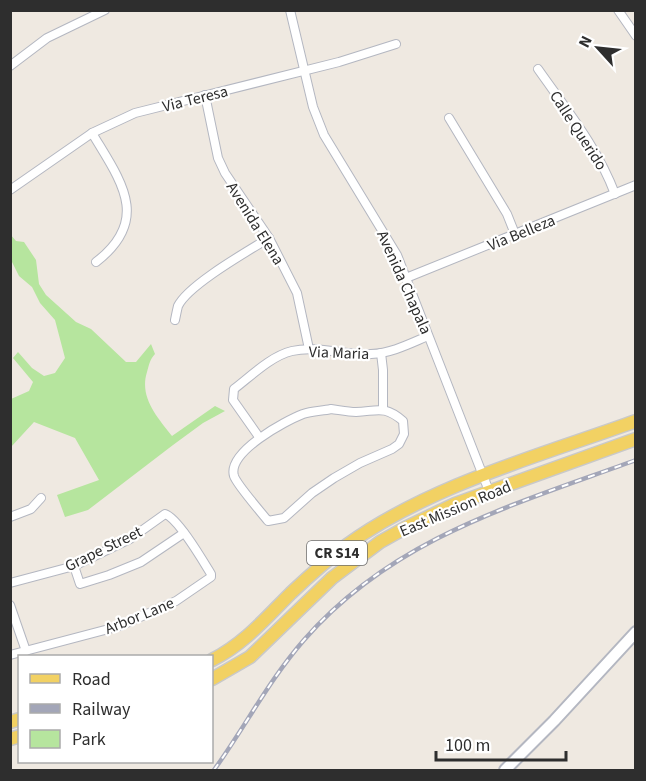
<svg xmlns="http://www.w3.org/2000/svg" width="646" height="781" font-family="'Source Sans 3',sans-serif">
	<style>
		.green { fill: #b6e59e }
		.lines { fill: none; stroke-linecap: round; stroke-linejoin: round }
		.street-casing { stroke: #b4b7c1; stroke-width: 10 }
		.secondary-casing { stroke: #b4b7c1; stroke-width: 14 }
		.primary-casing { stroke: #c9c9c9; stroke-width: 15 }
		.street { stroke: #fff; stroke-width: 8 }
		.secondary { stroke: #fff; stroke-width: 10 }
		.primary { stroke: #f2d163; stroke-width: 12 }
		.tram { stroke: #a3a6b8; stroke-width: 1.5 }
		.rail-casing { stroke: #a3a6b8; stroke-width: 4.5 }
		.rail { stroke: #fff; stroke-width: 2; stroke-dasharray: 7; stroke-linecap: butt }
		.labels { text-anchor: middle; stroke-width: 4.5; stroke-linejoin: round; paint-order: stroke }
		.shield { fill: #fff; stroke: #6d6d6d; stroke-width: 1.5 }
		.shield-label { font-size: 15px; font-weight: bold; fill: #2e2e2e }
		.street-label { font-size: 16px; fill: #2e2e2e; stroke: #fff }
	</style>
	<rect width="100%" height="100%" fill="#efe9e1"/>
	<path class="green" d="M10,234l6,7 8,1 12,18 3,24 7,11 30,27 15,7 35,33h10l15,-18 4,10c-5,5 -6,11 -8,18 -8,25 10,45 25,64l43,-30 10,5 -22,12 -30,22 -85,65 -23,7 -8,-22 42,-15 -24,-42 -41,-16 -23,25v-48l18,-8 4,-9 -20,-24 5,-6 14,16 12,8 11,-3 10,-15 -10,-38 -15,-17 -8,-16 -13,-11 -8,-16z"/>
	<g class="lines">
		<defs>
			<g id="street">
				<polyline points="290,10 313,107 324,135 397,255 489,491"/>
				<polyline points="618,10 636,36"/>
				<polyline points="10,66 47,38 105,10"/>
				<path d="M538,69c28,40 60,79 77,125"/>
				<polyline points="205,95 218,158 225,173 269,238 297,293 309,349"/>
				<polyline points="449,118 507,214 515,234"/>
				<path d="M92,133c28,47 60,86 4,129"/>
				<polyline points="10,190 92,133 135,113 339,62 396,44"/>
				<polyline points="406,278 636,185"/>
				<path d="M175,320c1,-5 2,-10 3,-14 10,-21 70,-55 91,-68"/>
				<polyline points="381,353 383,370 383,409"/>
				<path d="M331,409c8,1 17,3 25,3 22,-1 28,-7 47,9l1,13 -5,10 -7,5 -32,14 -26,15 -22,15 -28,25 -16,3c-7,-9 -31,-36 -34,-45 -7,-24 51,-55 69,-62 9,-3 19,-3 28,-5z"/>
				<path d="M259,437l-26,-37 1,-11c17,-13 37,-33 58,-38 26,-6 53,5 79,3 21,-1 38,-10 57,-18"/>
				<polyline points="10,517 31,509 41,498"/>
				<polyline points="74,566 80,584 109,575 141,562 184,533"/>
				<path d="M10,583l64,-17 56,-27 35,-25c13,4 38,47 46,60v3l-35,24 -56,25 -110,29"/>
				<polyline points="10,605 26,651"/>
			</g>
			<polyline id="secondary" points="505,770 554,721 636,632"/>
			<g id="primary">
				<path d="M212,660c32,-16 54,-42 79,-67 18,-17 36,-33 56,-48 83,-60 192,-89 289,-124"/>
				<polyline points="212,679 250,657 332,578 380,542 405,528 455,504 636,439"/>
				<polyline points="10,722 20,719"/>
				<polyline points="10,739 20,736"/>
			</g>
		</defs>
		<use href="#street" class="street-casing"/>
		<use href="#secondary" class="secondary-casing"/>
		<use href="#primary" class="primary-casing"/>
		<use href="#street" class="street"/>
		<use href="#secondary" class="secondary"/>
		<use href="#primary" class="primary"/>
		<polyline class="tram" points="215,770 223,757"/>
		<defs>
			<path id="rail" d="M214,770c31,-43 55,-90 90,-130 89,-102 209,-135 332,-180"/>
		</defs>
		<use href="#rail" class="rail-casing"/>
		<use href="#rail" class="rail"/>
	</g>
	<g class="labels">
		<rect class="shield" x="307" y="541" width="60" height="24" rx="4.5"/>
		<g class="shield-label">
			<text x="337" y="558">CR S14</text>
		</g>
		<g class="street-label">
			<text transform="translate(195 98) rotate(-14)" y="6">Via Teresa</text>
			<text transform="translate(579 130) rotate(57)" y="6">Calle Querido</text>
			<text transform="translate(256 223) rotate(58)" y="6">Avenida Elena</text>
			<text transform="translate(521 232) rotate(-22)" y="6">Via Belleza</text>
			<text transform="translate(405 282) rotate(66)" y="6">Avenida Chapala</text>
			<text transform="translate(339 352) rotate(2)" y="6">Via Maria</text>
			<text transform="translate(455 508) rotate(-23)" y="6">East Mission Road</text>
			<text transform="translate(103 548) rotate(-26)" y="6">Grape Street</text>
			<text transform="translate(139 615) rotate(-22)" y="6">Arbor Lane</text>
		</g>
	</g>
	<rect width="646" height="781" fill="none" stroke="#2e2e2e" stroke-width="24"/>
	<rect x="18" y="655" width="195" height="108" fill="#ffffff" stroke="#ababab" stroke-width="1.5"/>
	<rect x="30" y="674" width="30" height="9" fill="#f2d163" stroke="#ababab" stroke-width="1.5"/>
	<text x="72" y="685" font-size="18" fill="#2e2e2e">Road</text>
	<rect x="30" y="704" width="30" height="9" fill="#a3a6b8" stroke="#ababab" stroke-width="1.5"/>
	<text x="72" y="715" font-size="18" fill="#2e2e2e">Railway</text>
	<rect x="30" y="730" width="30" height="18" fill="#b6e59e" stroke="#ababab" stroke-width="1.5"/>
	<text x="72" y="745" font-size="18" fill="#2e2e2e">Park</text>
	<g transform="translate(598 48) rotate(297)" stroke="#ffffff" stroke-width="4.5" paint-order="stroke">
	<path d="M0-4.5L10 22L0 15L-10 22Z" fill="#2e2e2e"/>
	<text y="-9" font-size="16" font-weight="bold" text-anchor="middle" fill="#2e2e2e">N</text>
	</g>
	<path d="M436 751v9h130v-9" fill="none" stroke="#2e2e2e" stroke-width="3"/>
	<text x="445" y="751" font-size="18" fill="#2e2e2e" stroke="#ffffff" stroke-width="4.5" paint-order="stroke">100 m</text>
</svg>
